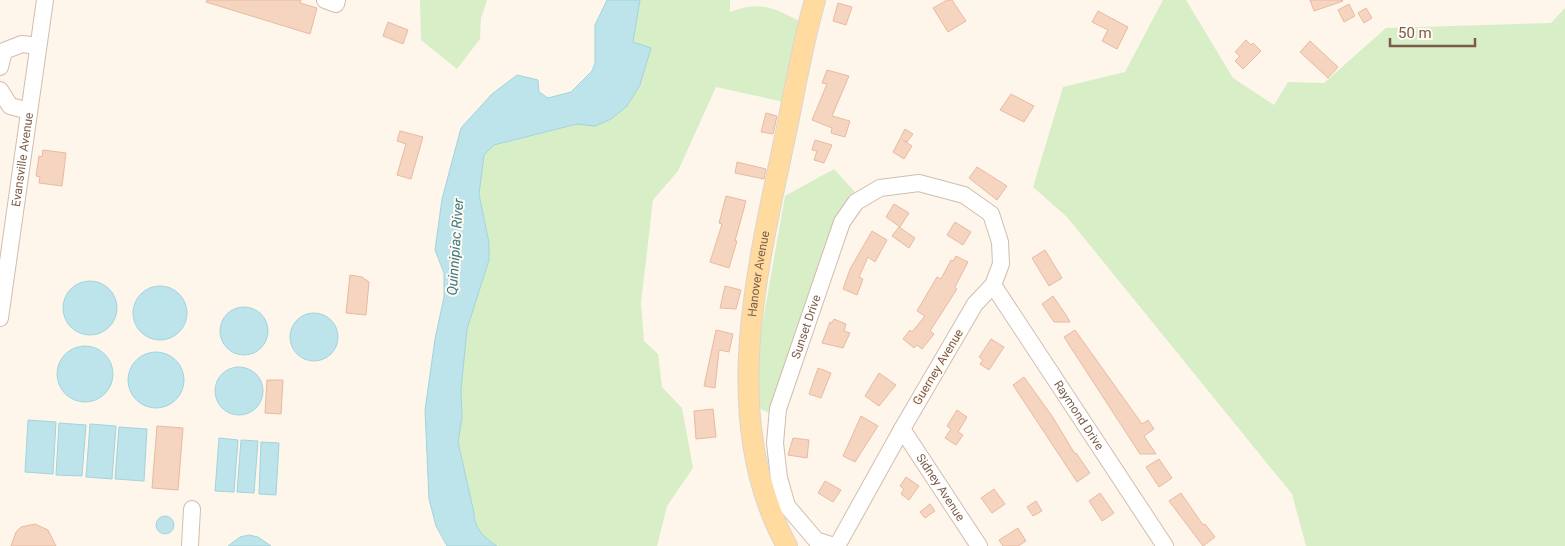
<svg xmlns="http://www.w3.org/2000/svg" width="1565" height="546" font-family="Roboto,sans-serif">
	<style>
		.green { fill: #d7eec7 }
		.water { fill: #bce4ea; stroke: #a2d4dd }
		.building { fill: #f5d5c0; stroke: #e9ba9f }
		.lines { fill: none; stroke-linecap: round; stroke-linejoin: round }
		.minor-casing { stroke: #d2bdae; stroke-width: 18 }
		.major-casing { stroke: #ddd4d0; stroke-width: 22 }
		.minor { stroke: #fff; stroke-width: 16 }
		.major { stroke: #ffdba0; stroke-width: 20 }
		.labels { text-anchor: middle; stroke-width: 4; stroke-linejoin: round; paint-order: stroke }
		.street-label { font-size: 12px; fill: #7c5b4a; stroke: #fffaf2 }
		.water-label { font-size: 14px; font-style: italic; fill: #3c7782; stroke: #fffaf2 }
	</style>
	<rect width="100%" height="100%" fill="#fef6ea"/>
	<g class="green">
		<polygon points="420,0 487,0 481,18 480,39 457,69 421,40"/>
		<path d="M640,0h90v12c29,-12 45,-4 71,10l-17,80 -68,-15 -38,84 -25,29 -12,103 3,38 14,13 4,33 20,21 11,60 -26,38 -10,40h-160c-13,-8 -23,-18 -23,-33l-16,-71 4,-24 -1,-28 6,-61 22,-69v-17l-10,-51 5,-37 10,-10 84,-21 62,-39 11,-36 -18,-6z"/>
		<polygon points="1163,0 1186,0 1233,78 1274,105 1288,82 1324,83 1386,28 1551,23 1565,8 1565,546 1306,546 1292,494 1067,217 1033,187 1063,87 1125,72"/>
		<polygon points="834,169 855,192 771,414 757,407 758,349 785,196"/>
	</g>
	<g class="water">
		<path d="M607,0h33l-7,42 18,6 -11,37 -13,21 -16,13 -16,7 -18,-2 -83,21 -10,10 -5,39 10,49v17l-22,69 -6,61 1,28 -4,24 16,71c0,15 10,25 23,33h-50l-11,-20 -7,-27 -4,-89 10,-71 9,-42v-24l-9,-23 7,-51 19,-71 31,-34 25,-19 21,5 1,12 9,6 23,-6 21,-21 3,-8v-38z"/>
		<circle cx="90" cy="308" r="27"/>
		<circle cx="160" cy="313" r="27"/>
		<circle cx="244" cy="331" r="24"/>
		<circle cx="314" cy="337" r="24"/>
		<circle cx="85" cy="374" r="28"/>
		<circle cx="156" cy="380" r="28"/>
		<circle cx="239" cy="391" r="24"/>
		<polygon points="28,420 56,422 53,474 25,472"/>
		<polygon points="59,423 86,425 82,476 56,475"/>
		<polygon points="90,424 116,426 112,479 86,477"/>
		<polygon points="119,427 147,429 144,481 115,479"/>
		<polygon points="219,438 238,440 234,492 215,491"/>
		<polygon points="241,440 258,441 254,493 237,492"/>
		<polygon points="261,442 279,443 276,495 259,494"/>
		<circle cx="165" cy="525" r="9"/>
		<polygon points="249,535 258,537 271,546 228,546 240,537"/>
	</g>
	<g class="building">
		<polygon points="207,0 301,0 300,3 317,8 310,34 206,2"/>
		<polygon points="947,0 952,0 966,21 948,32 933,8"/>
		<polygon points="1310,0 1342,0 1343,1 1314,11"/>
		<polygon points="838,3 852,7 846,25 833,21"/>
		<polygon points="1349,4 1355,16 1344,22 1338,10"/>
		<polygon points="1366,8 1372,18 1364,23 1358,13"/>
		<polygon points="1098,11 1128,27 1117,49 1102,41 1108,30 1092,22"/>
		<polygon points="388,22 408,30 403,44 383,36"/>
		<polygon points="1246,40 1251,45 1253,43 1261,51 1243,69 1235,61 1240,56 1235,52"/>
		<polygon points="1310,41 1338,67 1328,78 1300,52"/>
		<polygon points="827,70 849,76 832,116 850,121 845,137 831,133 832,128 812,120 827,84 822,83"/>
		<polygon points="1011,94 1034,106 1024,122 1000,110"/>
		<polygon points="766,113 777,116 773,134 761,132"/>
		<polygon points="905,129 913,134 907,142 903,140 912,146 904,159 893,152"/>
		<polygon points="400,131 423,137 411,179 397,175 406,144 397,141"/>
		<polygon points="815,140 832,145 824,163 814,160 817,151 812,150"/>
		<polygon points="43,150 66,153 62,186 39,183 40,177 36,176 39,156 42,157"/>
		<polygon points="737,162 766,169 764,179 735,173"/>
		<polygon points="977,167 1007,186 997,200 969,178"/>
		<polygon points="726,196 746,201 735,241 737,241 729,268 710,262 722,224 719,223"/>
		<polygon points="894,204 909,213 900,227 886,217"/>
		<polygon points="955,222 971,232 963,245 947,235"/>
		<polygon points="899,227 915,238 909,248 892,236"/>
		<polygon points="872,231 887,240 875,262 868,257 859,277 863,279 857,295 843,289 850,269"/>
		<polygon points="1045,250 1062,278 1049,286 1032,258"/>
		<polygon points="956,256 968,262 955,287 957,289 930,331 934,334 922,349 917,345 914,348 903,339 910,330 912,332 925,316 917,311 937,277 941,279 951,260 953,261"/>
		<polygon points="350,275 362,277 369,282 366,315 346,313"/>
		<polygon points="725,286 741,290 736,309 720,308"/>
		<polygon points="1053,296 1066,315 1070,322 1054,322 1042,304"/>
		<polygon points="834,319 846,324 844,331 850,333 843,348 822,343 830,322 832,323"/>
		<polygon points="716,330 733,334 729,352 719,350 715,388 704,386"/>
		<polygon points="1075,330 1142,424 1148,420 1154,429 1144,436 1156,454 1140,454 1064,337"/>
		<polygon points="991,339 1004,347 989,370 980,364 983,360 979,357"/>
		<polygon points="818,368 831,373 821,398 809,394"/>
		<polygon points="879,373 896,385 879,406 865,396"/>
		<polygon points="1024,377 1052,416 1075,454 1076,453 1090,473 1077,482 1013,385"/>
		<polygon points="267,380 283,380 281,414 265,413"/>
		<polygon points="713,409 716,437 696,439 694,411"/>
		<polygon points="957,410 967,417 958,432 963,435 956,445 945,438 951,429 947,426"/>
		<polygon points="861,416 878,426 855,462 843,456"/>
		<polygon points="157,426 183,428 178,490 152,488"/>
		<polygon points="793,438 809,440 807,458 788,455"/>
		<polygon points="1159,459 1172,478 1159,487 1146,467"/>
		<polygon points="906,477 919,486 909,500 901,494 904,489 900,486"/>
		<polygon points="825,481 841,490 833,502 818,493"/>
		<polygon points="994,489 1005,504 992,513 981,498"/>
		<polygon points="1100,493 1114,513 1102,521 1089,501"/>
		<polygon points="1181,493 1203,525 1205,524 1215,537 1203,546 1169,501"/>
		<polygon points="1036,501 1042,511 1033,516 1027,507"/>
		<polygon points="930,504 935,511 925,518 920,512"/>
		<polygon points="35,524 48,530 56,546 11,546 16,532 21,527"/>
		<polygon points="1018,528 1026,541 1018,546 1003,546 999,540"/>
	</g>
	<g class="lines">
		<defs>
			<g id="minor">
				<polyline points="325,0 336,4 337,0"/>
				<polyline points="0,67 4,51 22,44 38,46"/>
				<polyline points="0,90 10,106 29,111"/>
				<path id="s1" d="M993,285l172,261"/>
				<path id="s2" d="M0,318l45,-318"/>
				<path id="s3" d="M902,429l77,117"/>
				<polyline points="190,546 192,509"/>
				<path id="s4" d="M834,546l-18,-6 -29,-34 -8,-28 -4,-35 3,-34 64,-187 14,-20 24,-14 39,-5 45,12 27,19 9,28 1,22 -8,21 -18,19 -73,125 -65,117"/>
			</g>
			<g id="major">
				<path id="s5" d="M787,546c-67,-121 -32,-268 -5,-395 11,-50 19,-102 33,-151"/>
			</g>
		</defs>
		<use href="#minor" class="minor-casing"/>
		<use href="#major" class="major-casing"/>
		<use href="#minor" class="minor"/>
		<use href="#major" class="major"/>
	</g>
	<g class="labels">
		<g class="street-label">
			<text dy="4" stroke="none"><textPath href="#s2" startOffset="160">Evansville Avenue</textPath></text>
			<text dy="4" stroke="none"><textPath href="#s5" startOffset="279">Hanover Avenue</textPath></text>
			<text dy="4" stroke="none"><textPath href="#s4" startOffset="249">Sunset Drive</textPath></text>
			<text transform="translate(938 367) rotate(-59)" y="4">Guerney Avenue</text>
			<text dy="4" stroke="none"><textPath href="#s1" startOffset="156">Raymond Drive</textPath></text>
			<text dy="4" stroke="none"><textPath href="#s3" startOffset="70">Sidney Avenue</textPath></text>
		</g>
		<g class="water-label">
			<text transform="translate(455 247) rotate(-86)" y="5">Quinnipiac River</text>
		</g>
	</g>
	<path d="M1390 38v8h85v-8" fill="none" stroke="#7c5b4a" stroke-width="2.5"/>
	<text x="1398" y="38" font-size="15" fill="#7c5b4a" stroke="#fffaf2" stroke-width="4" paint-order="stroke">50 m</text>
</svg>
